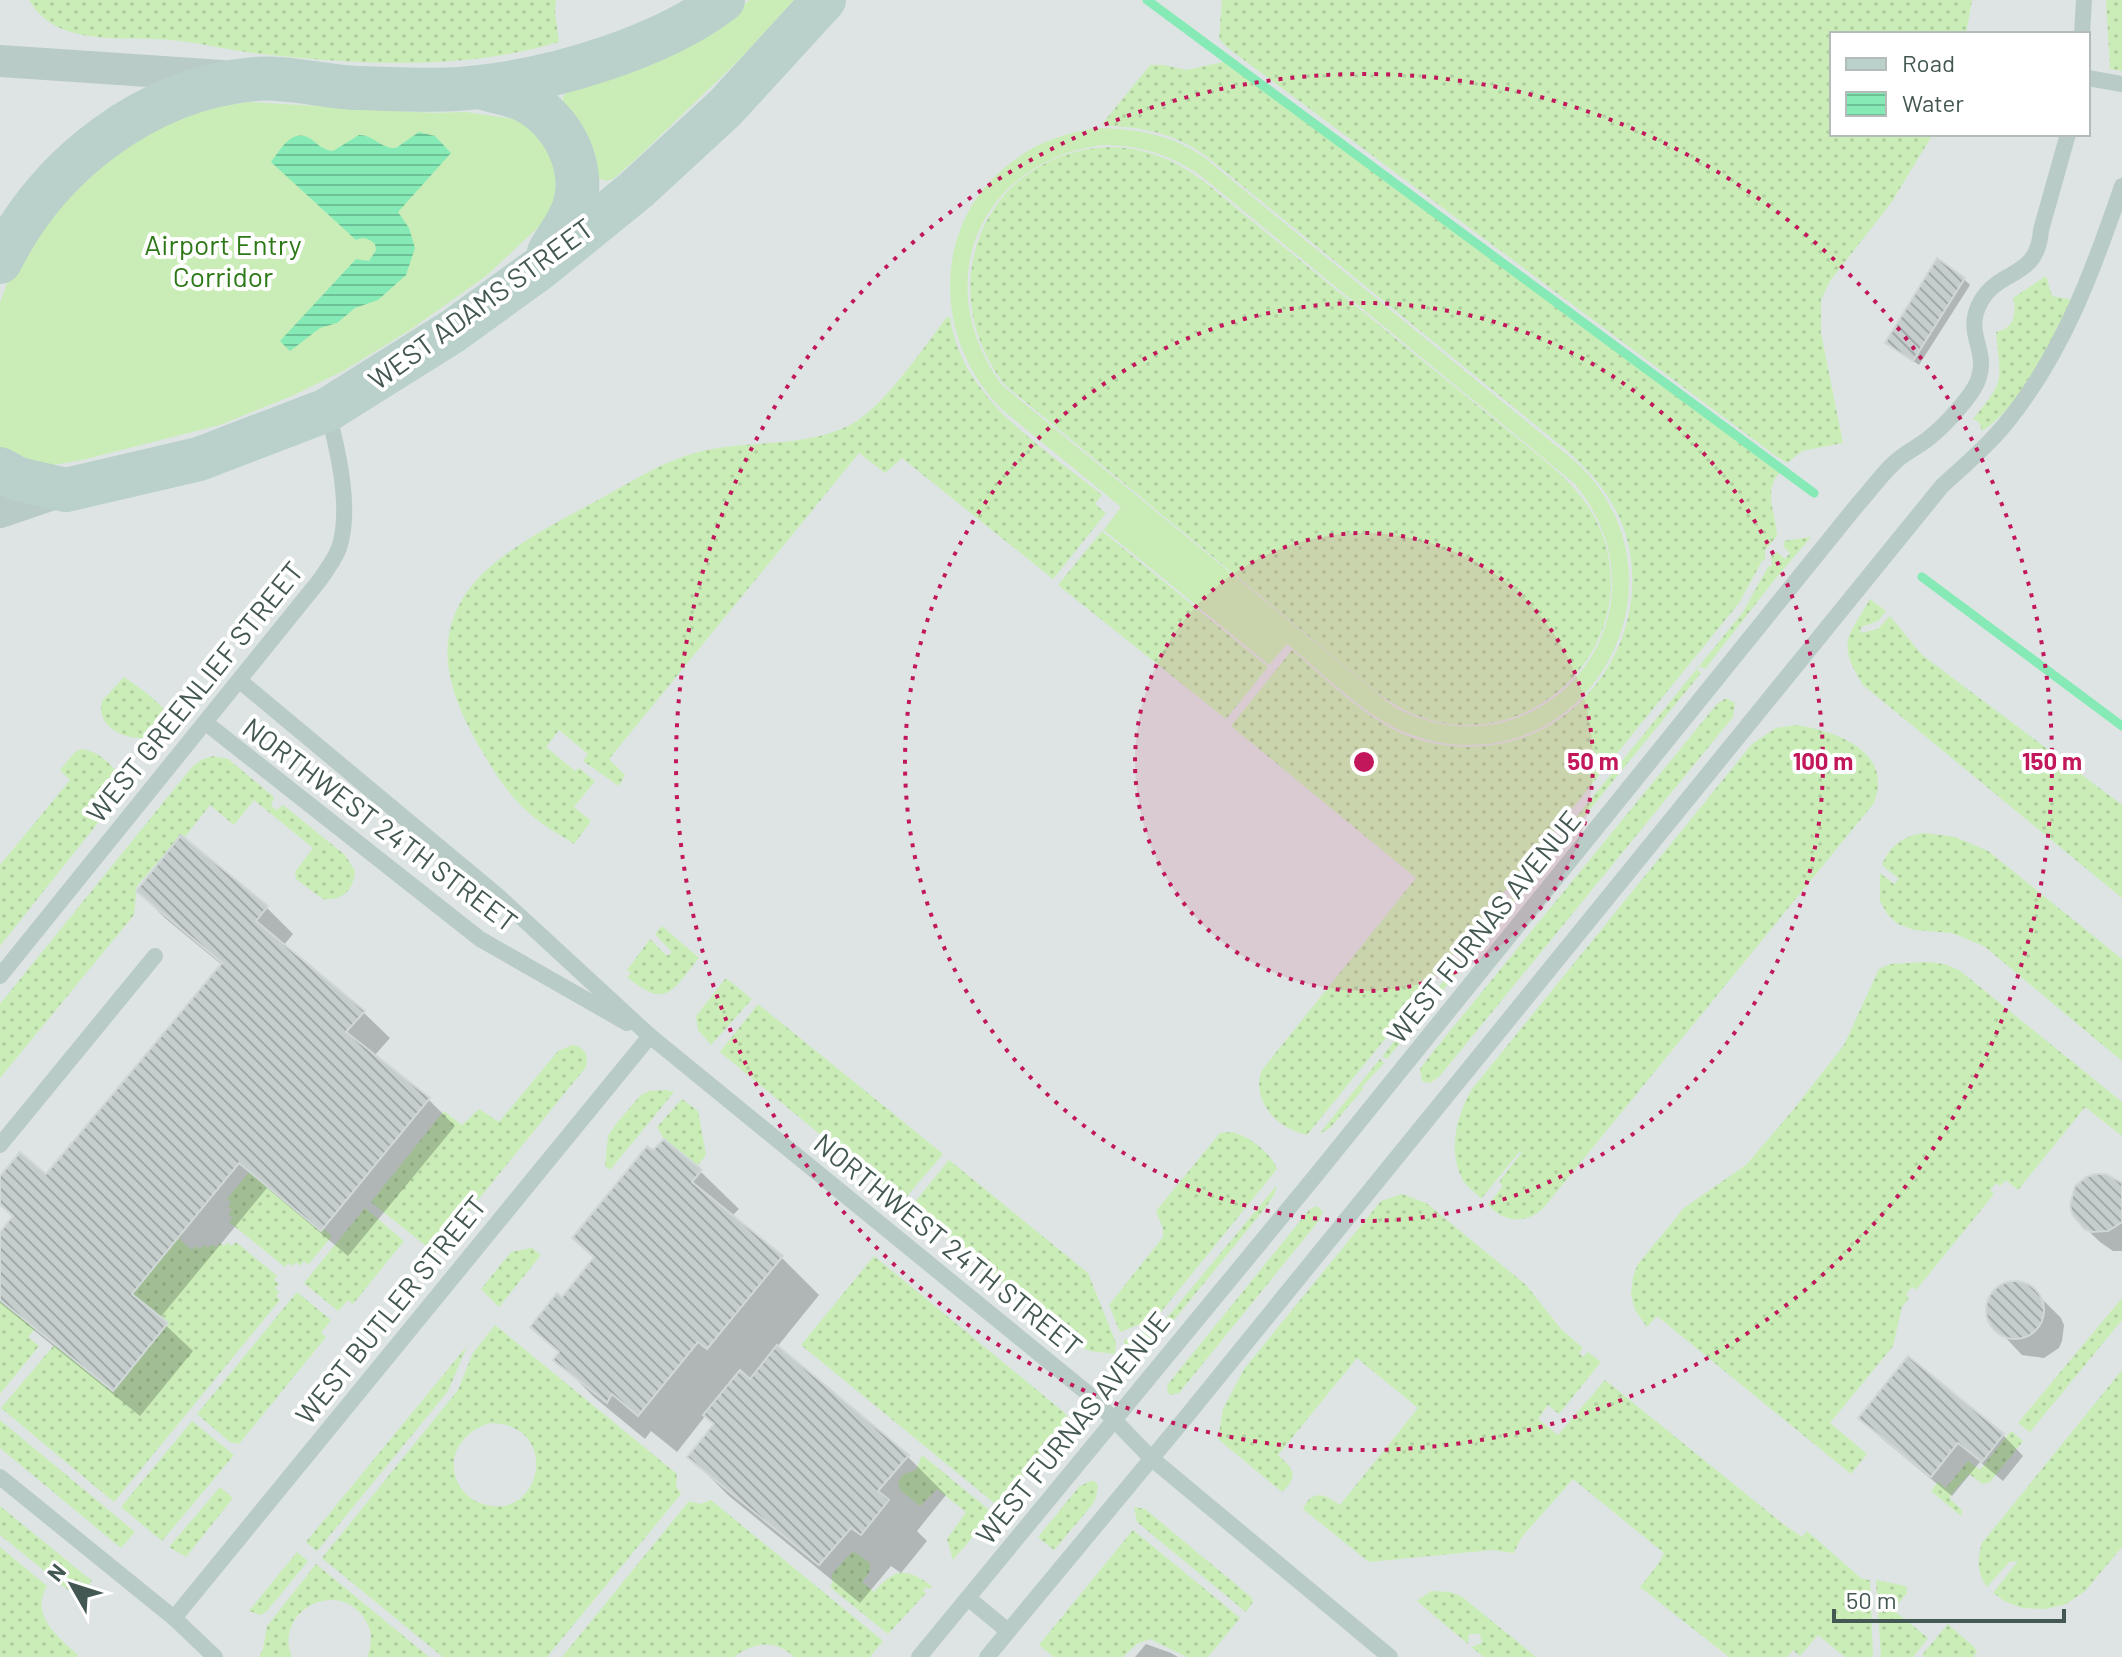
<svg xmlns="http://www.w3.org/2000/svg" width="2122" height="1657" font-family="Barlow,sans-serif">
	<style>
		.airport { fill: #dde4e3; fill-rule: evenodd }
		.grass { fill: url(#grass-dots); fill-rule: evenodd }
		.garden { fill: #caedb8; fill-rule: evenodd }
		.water { fill: url(#water-rules) }
		.shadow { fill: #0003 }
		.lines { fill: none; stroke-linecap: round; stroke-linejoin: round }
		.stream { stroke: #85eab6; stroke-width: 9 }
		.building { fill: url(#building-back-hatch); stroke: #cfd7d7; stroke-width: 2 }
		.lane { stroke: #b9cbc6; stroke-width: 16 }
		.street { stroke: #b9cbc6; stroke-width: 32 }
		.secondary { stroke: #b9d0cb; stroke-width: 44 }
		.ring { fill: none; stroke: #c2185b; stroke-width: 4; stroke-dasharray: 4 8 }
		.labels { text-anchor: middle; stroke-width: 8; stroke-linejoin: round; paint-order: stroke }
		.park-label { font-size: 28px; fill: #2d7817; stroke: #fff }
		.street-label { font-size: 28px; fill: #445853; stroke: #fff }
		.centre { fill: #c2185b; stroke: #fff; stroke-width: 4 }
		.ring-label { font-size: 24px; text-anchor: middle; font-weight: bold; fill: #c2185b; stroke: #fff; stroke-width: 8; stroke-linejoin: round; paint-order: stroke }
	</style>
	<defs>
		<pattern id="grass-dots" width="8" height="8" patternUnits="userSpaceOnUse" patternTransform="scale(2)"><rect width="8" height="8" fill="#caedb8"/><path d="M2 2h.1M6 6h.1" fill="none" stroke="#afcda0" stroke-width="1.8" stroke-linecap="round"/></pattern>
		<pattern id="water-rules" width="6" height="5" patternUnits="userSpaceOnUse" patternTransform="scale(2)"><rect width="6" height="5" fill="#85eab6"/><path d="M0 2.5h6" fill="none" stroke="#6ec097"/></pattern>
		<pattern id="building-back-hatch" width="6" height="6" patternUnits="userSpaceOnUse" patternTransform="scale(2)"><rect width="6" height="6" fill="#c5cecd"/><path d="M-1 5l2 2M0 0l6 6M5-1l2 2" fill="none" stroke="#a2aaa9"/></pattern>
	</defs>
	<rect width="100%" height="100%" fill="#eeebee"/>
	<path class="airport" d="M0,0h2122v1657h-2122zM1832,34h256v100h-256z"/>
	<g class="grass">
		<path d="M29,0h527l-1,11 4,31c-93,28 -194,23 -289,13 -30,-3 -60,-10 -90,-14 -49,-7 -122,10 -151,-41z"/>
		<polygon points="1222,0 1972,0 1966,34 1832,34 1832,134 1933,134 1891,203 1830,281 1821,300 1821,333 1843,443 1802,451 1787,463 1776,456 1228,48 1219,39"/>
		<polygon points="2106,0 2122,0 2122,71 2110,69"/>
		<path d="M1223,62l15,6 540,402 1,3c-16,19 -3,41 -2,63l-12,14v10l-3,1 -23,42 -432,532c-30,-6 -57,-35 -45,-65l154,-192 -185,-152 61,-76c39,33 78,75 128,90 31,9 65,9 96,0 86,-26 136,-122 109,-208 -11,-33 -33,-60 -59,-82l-360,-294c-30,-22 -65,-30 -102,-30l-1,-3 47,-58h14l22,5z"/>
		<path d="M1108,147c36,0 65,12 94,33l348,285c22,19 40,39 51,66 45,115 -72,229 -185,184 -14,-5 -25,-13 -37,-21l-374,-309c-75,-96 -23,-231 103,-238z"/>
		<path d="M2046,276l6,20 20,4c-19,37 -53,109 -90,131l-3,-9 -6,-3c34,-40 27,-39 23,-87 18,-3 21,-19 17,-34z"/>
		<path d="M947,317h3c11,82 93,130 152,178l-7,9 11,9 -53,66 -151,-121 -17,15 -26,-20 -250,306 16,16 -6,11 -36,-25 5,-7 -29,-24 -13,17 29,24 4,-3 16,13 -21,26 17,14 -17,23c-15,-10 -32,-19 -45,-31 -20,-17 -34,-40 -47,-62 -28,-48 -51,-101 -19,-153 28,-46 100,-78 146,-104 25,-14 49,-29 76,-38 53,-19 114,-5 165,-31 34,-18 73,-77 97,-108z"/>
		<polygon points="1102,531 1268,667 1226,719 1058,585"/>
		<polygon points="1811,537 1775,579 1705,669 1700,666 1697,670 1701,673 1387,1059 1382,1056 1380,1059 1384,1063 1362,1087 1363,1089 1330,1128 1319,1134 1743,612 1768,567 1772,565 1771,553 1774,555 1777,552 1785,559 1790,553 1783,546 1785,543 1783,541"/>
		<path d="M1870,599l16,12 -8,10 -17,6 -1,6 18,-4 12,-13 32,39 200,150v93l-259,-213c-27,-44 -15,-47 7,-86z"/>
		<path d="M124,677c19,14 47,30 48,53 -9,3 -19,8 -30,8 -22,0 -46,-13 -40,-37z"/>
		<polygon points="1726,698 1735,703 1733,717 1439,1077 1430,1083 1422,1081 1420,1069 1432,1053 1717,704"/>
		<path d="M1796,725c41,6 98,27 78,78l-329,403c-17,19 -40,17 -57,-1l15,-19 -4,-4 23,-30 -2,-1 -39,48c-5,-7 -12,-10 -17,-17 -17,-29 -8,-66 8,-93l280,-345 24,-16z"/>
		<path d="M82,749c20,3 44,25 38,46l-120,151v-81l70,-85 -10,-10 15,-18z"/>
		<path d="M213,756l15,3 46,38 -3,9 6,4 6,-5 62,50 10,16c-1,19 -13,30 -32,28l-27,-20 -1,-7 18,-24 -59,-48 -20,25 -24,-20 -26,33 -4,-2 -43,50 -3,29 -134,163v-74l192,-237 9,-7z"/>
		<path d="M1925,833l30,4 33,14 134,108v102l-138,-115 -32,-13 -38,-3 -16,-6 -10,-9 -8,-14v-28l14,11 5,-5 -17,-14c8,-20 23,-30 43,-32z"/>
		<path d="M662,926l37,32c-28,33 -31,52 -72,19l4,-4 -4,-3 23,-31 17,17 5,-4 -17,-18z"/>
		<polygon points="1928,962 1944,964 1959,970 2122,1102 2122,1136 2085,1107 2018,1190 2006,1180 2000,1186 1996,1183 1990,1190 1994,1194 1916,1290 1912,1287 1906,1294 1909,1298 1902,1307 1893,1346 1830,1423 1867,1454 1851,1474 1657,1316 1647,1327 1635,1310 1631,1295 1633,1277 1638,1264 1684,1208 1746,1165 1793,1110 1844,1045 1879,969 1890,964"/>
		<polygon points="726,978 752,999 711,1045 698,1030 696,1016"/>
		<polygon points="758,1004 943,1154 902,1202 720,1052"/>
		<path d="M573,1045c12,2 16,11 13,22l-151,186 -64,-51 73,-91 18,14 17,-16 20,13 59,-71z"/>
		<polygon points="665,1090 674,1092 610,1170 605,1166 608,1136 616,1124 640,1096 649,1091"/>
		<polygon points="682,1099 698,1111 706,1155 697,1166 664,1139 657,1127"/>
		<path d="M1232,1132c17,4 39,21 45,37l-121,149 -36,14 -11,-27 54,-68v-8l-7,-18 64,-78z"/>
		<polygon points="949,1160 1088,1273 1116,1343 1115,1354 1090,1351 1077,1345 910,1208"/>
		<polygon points="250,1171 320,1231 323,1228 332,1236 308,1265 304,1261 300,1266 296,1262 293,1266 288,1263 285,1267 229,1222 233,1218 228,1214 232,1210 228,1207 231,1202 227,1199"/>
		<polygon points="1277,1185 1275,1193 1266,1207 1165,1331 1149,1344 1125,1353 1124,1340 1161,1325"/>
		<path d="M1402,1194l24,9 100,82 35,44 22,19 -4,5 4,4 5,-5 13,10 -42,52 -11,-9 -10,14 20,16 47,-55 178,144 19,13 5,-6 55,48 8,1 3,77h-28l-27,-22 -18,21 -7,-6 -6,7h-58l-89,-70 19,-24 5,-10 -91,-74 -52,59 -7,15 -22,-3 -123,12 -66,-53c9,-21 23,-14 37,-4l78,-97 -61,-50 -79,97c15,14 22,20 4,37l-64,-53 5,-30 21,-40 137,-168z"/>
		<polygon points="1317,1206 1323,1212 1317,1223 1179,1393 1170,1395 1167,1390 1168,1384 1309,1210"/>
		<polygon points="365,1208 404,1241 353,1304 348,1300 338,1311 304,1283"/>
		<polygon points="195,1217 179,1239 192,1250 196,1246 200,1249 205,1245 208,1248 212,1244 216,1247 220,1243 224,1246 227,1243 232,1246 236,1242 277,1276 274,1280 279,1284 275,1288 279,1292 276,1296 280,1300 114,1502 1,1408 55,1344 113,1390 168,1323 132,1294"/>
		<polygon points="532,1248 541,1255 499,1307 481,1289 511,1252"/>
		<polygon points="874,1256 1066,1414 1068,1419 1060,1431 998,1506 801,1345"/>
		<polygon points="297,1292 331,1320 321,1333 326,1337 239,1444 230,1442 197,1414"/>
		<polygon points="2122,1298 2122,1320 2030,1432 2018,1423"/>
		<polygon points="0,1300 36,1328 28,1337 39,1346 0,1394"/>
		<path d="M495,1325l182,149 -1,12 5,8 -134,163h-104l-121,-99 136,-168 15,-37zM490,1423c73,1 51,100 -7,81 -10,-3 -19,-10 -24,-19 -15,-28 4,-54 31,-62z"/>
		<polygon points="467,1346 448,1391 317,1551 306,1542"/>
		<path d="M2122,1370v177l-37,44 -19,13 -20,5 -24,-1 -16,-6 -13,-9 25,-32 -9,1 -22,25c-10,-13 -10,-28 -5,-44z"/>
		<polygon points="0,1420 135,1532 121,1548 0,1448"/>
		<polygon points="192,1421 234,1455 162,1541 121,1507"/>
		<polygon points="2011,1431 2023,1441 1990,1482 1983,1484 1969,1474 1950,1496 1950,1499 1962,1510 1961,1516 1931,1491 1938,1482 1946,1488 1968,1461 1980,1470"/>
		<polygon points="922,1455 993,1513 953,1560 947,1539 966,1512 937,1489 920,1506 900,1490 898,1481 904,1474 916,1470"/>
		<polygon points="1090,1481 1094,1481 1098,1485 1096,1497 1092,1505 1054,1550 1038,1537 1079,1487"/>
		<polygon points="220,1487 233,1498 186,1557 169,1547"/>
		<path d="M711,1500l172,141 -13,16h-76c-18,-18 -41,-15 -60,0h-172l127,-156 11,3z"/>
		<polygon points="0,1506 92,1581 82,1593 73,1594 0,1535"/>
		<polygon points="1134,1507 1145,1509 1251,1597 1253,1602 1246,1612 1137,1522"/>
		<polygon points="1133,1530 1240,1618 1208,1657 1187,1657 1150,1639 1137,1644 1123,1657 1054,1657 1039,1645"/>
		<path d="M0,1547l47,39c-18,29 12,52 31,69l-2,2h-76z"/>
		<polygon points="297,1552 308,1561 267,1611 261,1615 249,1611"/>
		<path d="M852,1552l6,2 12,9v8l-8,11 12,10c21,-24 31,-25 58,-6l-3,3 -3,-2 -3,4 3,2 -38,41 -58,-47 3,-6 -2,-6z"/>
		<path d="M316,1564l113,93h-62c5,-12 6,-24 -1,-36 -25,-45 -94,-11 -74,36h-33l4,-8 4,-23z"/>
		<polygon points="1876,1580 1906,1586 1907,1593 1893,1610 1928,1638 1913,1657 1881,1657"/>
		<polygon points="1431,1591 1450,1592 1461,1596 1536,1657 1484,1657 1471,1647 1482,1643 1480,1634 1469,1634 1468,1644 1417,1601"/>
		<polygon points="1948,1624 1975,1648 1977,1652 1973,1657 1925,1657 1922,1655"/>
	</g>
	<g class="garden">
		<polygon points="750,0 794,0 741,58 635,160 613,179 606,181 600,179 563,103 563,97 567,91 713,25"/>
		<polygon points="248,102 433,113 466,112 520,120 539,134 558,172 554,205 544,222 486,276 410,330 345,370 292,396 220,425 82,460 41,467 0,449 0,303 10,274 31,233 130,140 207,108"/>
		<path d="M1096,128c41,1 75,6 109,30l371,304c125,118 11,324 -155,276 -52,-15 -93,-61 -134,-94l-18,21 -165,-135 17,-23 -116,-95c-74,-69 -76,-193 11,-253 24,-18 50,-26 80,-31zM1102,145c37,0 67,9 98,30l375,309c106,130 -33,300 -181,223l-391,-321c-75,-100 -26,-224 99,-241z"/>
	</g>
	<path class="water" d="M419,132l16,4 16,17 -53,59 11,16 6,20 -9,27 -28,25 -23,8 -18,15 -17,5 -30,23 -10,-10 76,-82 13,2 7,-11 -1,-6c-7,-6 -11,-7 -19,-4l-85,-78c10,-13 21,-35 40,-23 8,6 12,11 22,12l26,-16c15,0 22,14 37,13z"/>
	<g class="shadow">
		<polygon points="1964,279 1970,285 1919,365 1888,343"/>
		<polygon points="181,838 267,908 293,934 283,946 363,1012 390,1038 374,1056 429,1100 455,1126 348,1256 267,1188 159,1319 193,1351 140,1416 0,1303 0,1235 14,1218 0,1204 0,1179 46,1177 222,965 165,918 138,891"/>
		<polygon points="664,1142 701,1172 739,1209 731,1217 782,1258 819,1295 777,1347 907,1456 946,1495 917,1531 927,1541 901,1573 891,1566 860,1603 729,1496 690,1457 716,1425 706,1415 677,1452 651,1431 645,1439 594,1397 556,1359 560,1354 533,1327 562,1300 595,1259 574,1238"/>
		<polygon points="2122,1186 2122,1251 2113,1251 2100,1242 2078,1221"/>
		<polygon points="2011,1283 2028,1285 2061,1318 2064,1325 2062,1341 2059,1348 2044,1358 2022,1355 1989,1320 1988,1312 1992,1294"/>
		<polygon points="1860,1418 2003,1435 2023,1456 2003,1481 1980,1462 1952,1496 1881,1438"/>
		<polygon points="1146,1644 1171,1653 1178,1657 1135,1657"/>
	</g>
	<g class="lines">
		<g class="stream">
			<polyline points="1147,0 1814,493"/>
			<polyline points="1922,577 2122,726"/>
		</g>
	</g>
	<g class="building">
		<polygon points="1937,258 1965,278 1913,361 1885,343"/>
		<polygon points="181,835 268,906 256,921 365,1011 346,1032 430,1098 321,1231 239,1163 132,1294 168,1323 113,1391 0,1300 0,1232 13,1216 0,1205 0,1176 20,1152 46,1174 222,963 136,891"/>
		<polygon points="664,1139 702,1170 692,1182 783,1256 707,1349 698,1342 638,1416 612,1394 607,1403 553,1360 559,1352 530,1327 557,1293 562,1297 594,1257 572,1238 647,1146 653,1150"/>
		<polygon points="2095,1174 2106,1174 2122,1183 2122,1222 2108,1231 2091,1232 2084,1229 2072,1214 2070,1205 2075,1186 2086,1177"/>
		<circle cx="2015" cy="1310" r="29"/>
		<polygon points="777,1345 909,1455 878,1491 889,1500 861,1535 851,1528 819,1565 687,1457 714,1424 703,1415 740,1370 750,1379"/>
		<polygon points="1908,1356 2004,1434 1982,1462 1958,1443 1931,1477 1858,1418"/>
	</g>
	<g class="lines">
		<g class="lane">
			<polyline points="2082,34 2084,0"/>
			<polyline points="2088,78 2122,84"/>
			<polyline points="240,681 498,896 650,1036 1091,1396 1151,1458 1390,1657"/>
			<polyline points="206,723 480,939 627,1023"/>
			<path d="M0,976l319,-395c7,-10 16,-22 20,-33 13,-39 -1,-97 -11,-136"/>
			<polyline points="0,1145 155,956"/>
			<polyline points="0,1477 174,1618 215,1657"/>
			<polyline points="968,1598 1008,1631"/>
			<polyline points="174,1618 650,1036"/>
			<path d="M919,1657l398,-483 541,-670c12,-13 23,-29 36,-41 10,-10 24,-16 35,-25 14,-11 46,-44 50,-61 9,-29 -16,-44 2,-76 19,-33 57,-22 60,-71l27,-96"/>
			<path d="M987,1657l199,-240 756,-931c24,-22 49,-43 69,-69 54,-69 83,-149 111,-231"/>
		</g>
		<g class="street">
			<polyline points="0,61 222,76"/>
			<polyline points="0,512 65,490"/>
		</g>
		<g class="secondary">
			<path d="M483,88c13,4 29,6 41,12 40,19 66,72 47,115 -6,13 -15,25 -22,37"/>
			<path d="M0,262c48,-97 145,-173 255,-183 30,-3 71,8 103,9 40,1 81,4 121,-1 76,-8 183,-40 244,-87"/>
			<polyline points="0,469 18,479 66,490 199,459 327,410 453,331 540,268 636,190 725,108 824,0"/>
		</g>
	</g>
	<circle cx="1364" cy="762" r="229" fill="#c2185b" fill-opacity=".12"/>
	<g class="ring">
		<circle cx="1364" cy="762" r="229"/>
		<circle cx="1364" cy="762" r="459"/>
		<circle cx="1364" cy="762" r="688"/>
	</g>
	<g class="labels">
		<g class="park-label">
			<text x="223" y="255">Airport Entry<tspan x="223" dy="32">Corridor</tspan></text>
		</g>
		<g class="street-label">
			<text transform="translate(481 304) rotate(-36)" y="10">WEST ADAMS STREET</text>
			<text transform="translate(195 692) rotate(-51)" y="10">WEST GREENLIEF STREET</text>
			<text transform="translate(380 825) rotate(37)" y="10">NORTHWEST 24TH STREET</text>
			<text transform="translate(1484 927) rotate(-51)" y="10">WEST FURNAS AVENUE</text>
			<text transform="translate(948 1245) rotate(39)" y="10">NORTHWEST 24TH STREET</text>
			<text transform="translate(391 1310) rotate(-51)" y="10">WEST BUTLER STREET</text>
			<text transform="translate(1073 1428) rotate(-51)" y="10">WEST FURNAS AVENUE</text>
		</g>
	</g>
	<circle cx="1364" cy="762" r="12" class="centre"/>
	<g class="ring-label">
		<text x="1593" y="770">50 m</text>
		<text x="1823" y="770">100 m</text>
		<text x="2052" y="770">150 m</text>
	</g>
	<rect x="1830" y="32" width="260" height="104" fill="#ffffff" stroke="#b4bcba" stroke-width="2"/>
	<rect x="1846" y="58" width="40" height="12" fill="#b9d0cb" stroke="#b4bcba" stroke-width="2"/>
	<text x="1902" y="72" font-size="24" fill="#445853">Road</text>
	<rect x="1846" y="92" width="40" height="24" fill="url(#water-rules)" stroke="#b4bcba" stroke-width="2"/>
	<text x="1902" y="112" font-size="24" fill="#445853">Water</text>
	<g transform="translate(72 1585) rotate(309)" stroke="#ffffff" stroke-width="6" paint-order="stroke">
	<path d="M0-6L14 30L0 20L-14 30Z" fill="#445853"/>
	<text y="-12" font-size="22" font-weight="bold" text-anchor="middle" fill="#445853">N</text>
	</g>
	<path d="M1834 1609v12h230v-12" fill="none" stroke="#445853" stroke-width="4"/>
	<text x="1846" y="1609" font-size="24" fill="#445853" stroke="#ffffff" stroke-width="6" paint-order="stroke">50 m</text>
</svg>
